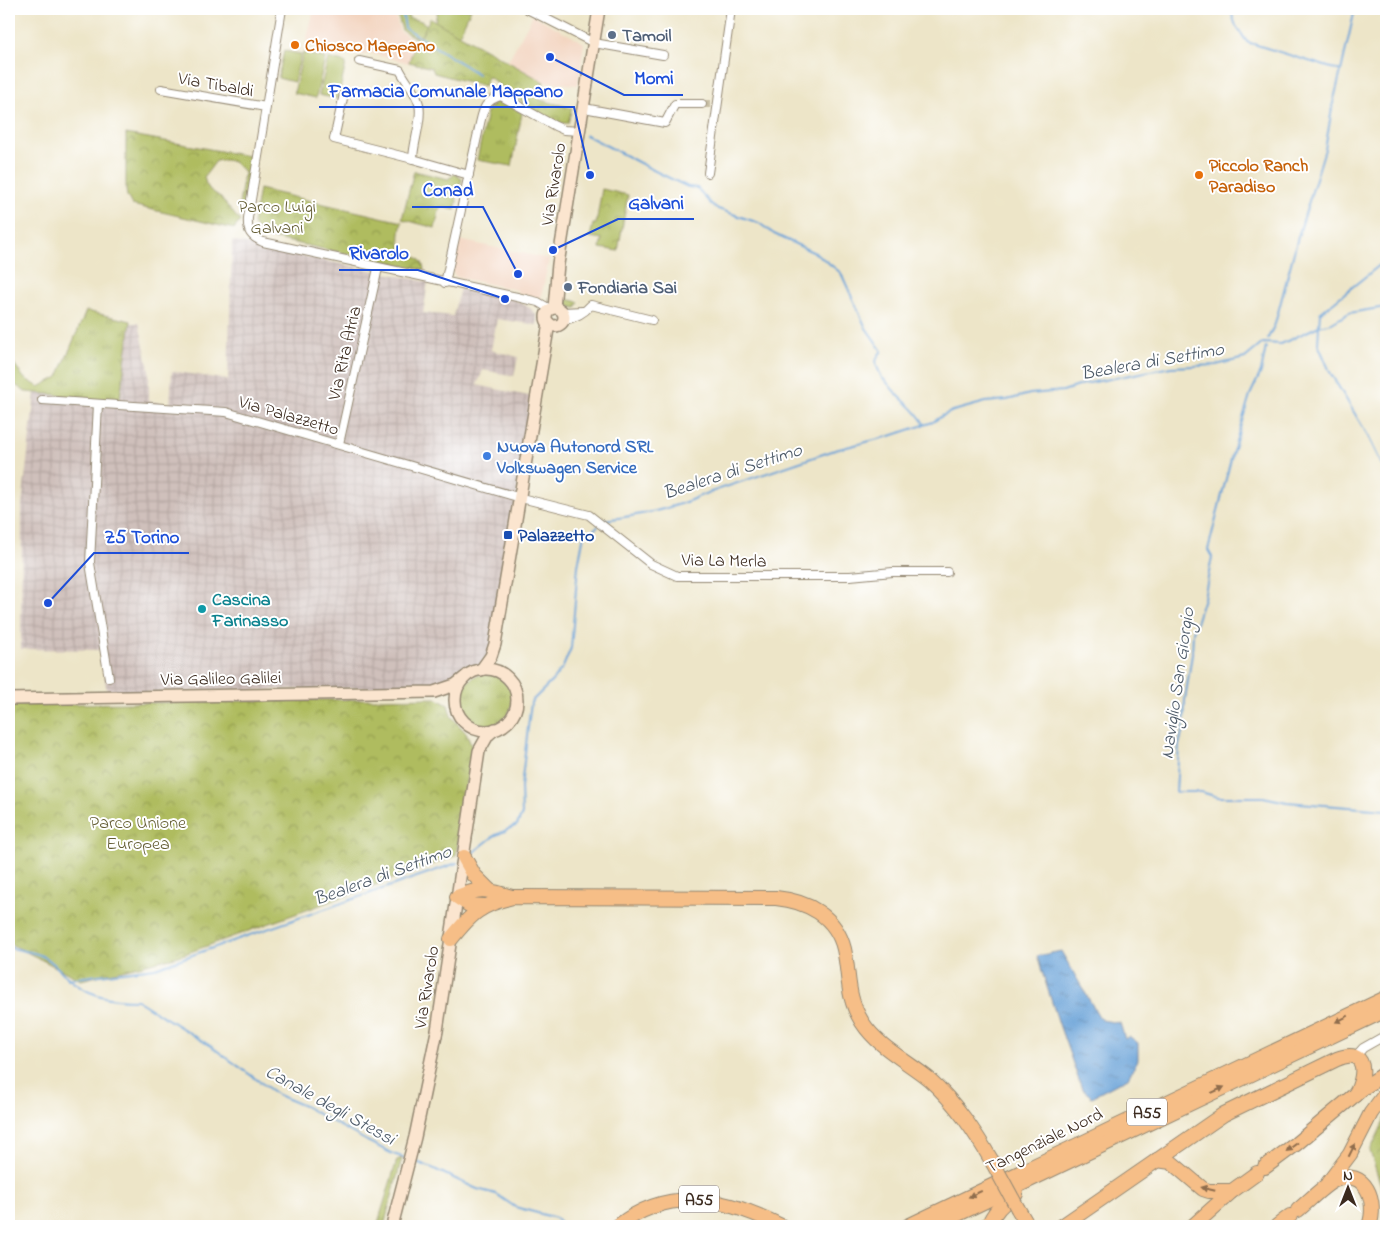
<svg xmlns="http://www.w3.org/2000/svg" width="1395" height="1235" font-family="'Indie Flower',sans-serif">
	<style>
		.built { fill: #f3d4bf }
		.industrial { fill: url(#industrial-grid) }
		.grass { fill: url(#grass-tufts); stroke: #75733e }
		.park { fill: url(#park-crowns); stroke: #75733e }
		.garden { fill: #afbc5e; stroke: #75733e }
		.water { fill: url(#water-ripples); stroke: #52667a }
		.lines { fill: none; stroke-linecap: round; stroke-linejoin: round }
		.stream { stroke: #68a1d7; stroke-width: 2 }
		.street-tunnel { stroke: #c9c0a6; stroke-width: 8; stroke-dasharray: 8 4; stroke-linecap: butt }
		.street-casing { stroke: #948873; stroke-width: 10 }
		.secondary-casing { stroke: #948873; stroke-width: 14 }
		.highway-casing { stroke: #948873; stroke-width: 16 }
		.street { stroke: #fff; stroke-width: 8 }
		.secondary { stroke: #fbe5cf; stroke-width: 11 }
		.highway { stroke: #f6be87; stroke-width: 14 }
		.highway-bridge-casing { stroke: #948873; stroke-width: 16; stroke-linecap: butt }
		.highway-bridge { stroke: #f6be87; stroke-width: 14 }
		.oneway { fill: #8f6d4d }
		.service-dot { fill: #5c6f8a; stroke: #fff; stroke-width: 2 }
		.food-dot { fill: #e8710a; stroke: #fff; stroke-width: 2 }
		.shop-dot { fill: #3f7fe0; stroke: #fff; stroke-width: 2 }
		.transit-dot { fill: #1a4fb4; stroke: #fff; stroke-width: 2 }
		.culture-dot { fill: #0f9aa8; stroke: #fff; stroke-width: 2 }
		.labels { text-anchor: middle; stroke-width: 4; stroke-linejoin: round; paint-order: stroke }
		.shield { fill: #fff; stroke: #766a62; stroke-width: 1 }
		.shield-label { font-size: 16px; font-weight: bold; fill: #3b2a1e }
		.service-label { font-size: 18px; font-weight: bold; fill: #4e5e75; stroke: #fff; text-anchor: start }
		.food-label { font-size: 18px; font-weight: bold; fill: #c56008; stroke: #fff; text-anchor: start }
		.street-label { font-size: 18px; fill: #3b2a1e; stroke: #fff }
		.park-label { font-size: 18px; fill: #645d34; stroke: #fff }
		.shop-label { font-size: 18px; font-weight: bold; fill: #366cbe; stroke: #fff; text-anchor: start }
		.transit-label { font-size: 18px; font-weight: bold; fill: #164399; stroke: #fff; text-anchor: start }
		.culture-label { font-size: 18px; font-weight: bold; fill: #0d838f; stroke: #fff; text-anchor: start }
		.water-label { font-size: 19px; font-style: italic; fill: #4d5a68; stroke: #fff }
		.leader { fill: none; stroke: #1d4ed8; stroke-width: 2 }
		.callout-dot { fill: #1d4ed8; stroke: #fff; stroke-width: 2 }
		.callout-label { font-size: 19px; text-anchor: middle; font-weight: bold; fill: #1d4ed8; stroke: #fff; stroke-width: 4; stroke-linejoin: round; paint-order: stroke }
	</style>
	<defs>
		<pattern id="industrial-grid" width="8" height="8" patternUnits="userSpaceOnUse" patternTransform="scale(1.25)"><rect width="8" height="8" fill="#cfc0bb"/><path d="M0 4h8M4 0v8" fill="none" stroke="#b3a5a0"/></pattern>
		<pattern id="grass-tufts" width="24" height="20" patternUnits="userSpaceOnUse" patternTransform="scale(1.25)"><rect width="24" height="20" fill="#afbc5e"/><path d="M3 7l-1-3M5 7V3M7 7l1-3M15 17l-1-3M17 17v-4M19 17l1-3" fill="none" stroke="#90994d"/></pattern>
		<pattern id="park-crowns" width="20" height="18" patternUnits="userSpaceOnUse" patternTransform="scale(1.25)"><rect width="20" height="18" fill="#afbc5e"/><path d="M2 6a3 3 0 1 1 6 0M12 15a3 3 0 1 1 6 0" fill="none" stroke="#90994d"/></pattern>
		<pattern id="water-ripples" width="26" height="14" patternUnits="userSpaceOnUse" patternTransform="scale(1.25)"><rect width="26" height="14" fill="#68a1d7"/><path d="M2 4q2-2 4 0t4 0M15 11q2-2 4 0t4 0" fill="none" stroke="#5783ae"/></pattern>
	</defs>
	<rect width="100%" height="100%" fill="#fff"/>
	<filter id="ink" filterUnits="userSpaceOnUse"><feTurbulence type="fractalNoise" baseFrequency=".02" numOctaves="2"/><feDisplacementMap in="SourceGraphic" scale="10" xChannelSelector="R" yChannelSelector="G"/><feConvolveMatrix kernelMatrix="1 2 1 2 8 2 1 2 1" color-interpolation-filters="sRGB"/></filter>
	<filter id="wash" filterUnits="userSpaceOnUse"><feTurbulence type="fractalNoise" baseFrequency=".0096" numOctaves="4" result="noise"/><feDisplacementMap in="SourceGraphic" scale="20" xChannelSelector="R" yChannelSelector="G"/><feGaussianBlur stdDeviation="1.12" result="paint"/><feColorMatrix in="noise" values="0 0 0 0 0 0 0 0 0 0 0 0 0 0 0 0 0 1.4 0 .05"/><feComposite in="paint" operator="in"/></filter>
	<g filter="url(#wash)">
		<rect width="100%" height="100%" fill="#ede5c8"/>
		<g class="built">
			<polygon points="314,9 393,9 400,31 416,41 409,63 369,53 363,55 306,42"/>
			<polygon points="533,15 584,43 578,85 544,82 508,61"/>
			<polygon points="459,240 549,259 541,298 517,293 517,290 456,277 452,271"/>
		</g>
		<polygon class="industrial" points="232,241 428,282 423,313 453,316 460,288 513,299 530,308 537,316 537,325 497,319 491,350 518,357 514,376 483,370 477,385 533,397 492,649 484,663 462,676 434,687 107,693 101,650 21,649 22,504 35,393 119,404 131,323 139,323 149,369 149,401 170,405 172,371 228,380"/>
		<g class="grass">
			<polygon points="396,9 406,9 409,18 421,21 427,25 421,36 412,36 402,30"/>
			<polygon points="495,101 502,101 522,113 512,166 477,160 487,112"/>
			<path d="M559,287l3,1 1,10 16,4 -3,6c-13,-1 -16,-9 -17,-21z"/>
			<polygon points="86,311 131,321 119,404 89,402 58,395 26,392 9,381 9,356 24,378 39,387 58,377"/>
			<circle cx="486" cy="700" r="26"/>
			<polygon points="402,1158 384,1226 377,1226 397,1160"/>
		</g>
		<g class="park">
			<path d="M430,18l114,64 -4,18 32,8 -4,15c-16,4 -67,-36 -80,-47l-4,10 -50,-13 -2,-5 -23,-6 7,-22 -4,-4 9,1z"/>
			<path d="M126,134l128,23 -9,53 -6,-5 5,-32c-7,-11 -15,-15 -28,-12l-12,16 2,7 4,6 9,6 21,25 -6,8 -102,-24 -5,-9 -1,-6z"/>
			<polygon points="414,171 448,179 455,174 462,179 456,198 457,201 455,210 440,207 435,228 402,219"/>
			<path d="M259,189l143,33c-11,46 20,23 22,48l-162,-34 -9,-12z"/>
			<polygon points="602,189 628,195 618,251 600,248 602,239 590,237 593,224 596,224"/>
			<polygon points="436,698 448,705 451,716 466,733 472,747 456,856 179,956 81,980 9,943 9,705"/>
			<polygon points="1386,1117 1386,1202 1370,1151"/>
		</g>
		<g class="garden">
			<polygon points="438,9 471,9 459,35 435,21"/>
			<polygon points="284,51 301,54 294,82 278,78"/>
			<polygon points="303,53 325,58 316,98 294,93"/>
			<polygon points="328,58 346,63 338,99 319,95"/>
		</g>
		<polygon class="water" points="1061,951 1101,1020 1120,1023 1125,1039 1129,1036 1138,1043 1138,1060 1128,1078 1092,1097 1082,1089 1060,1027 1037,956"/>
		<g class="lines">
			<g class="stream">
				<polyline points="402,9 405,28 478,74"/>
				<polyline points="1230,9 1236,26 1247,42 1341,71 1333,103 1325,149 1298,237 1275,324 1268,338"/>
				<polyline points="1341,71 1355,9"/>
				<path d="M586,135l73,38 29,14 9,1 13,15 8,6 41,14 15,11 43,20 24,19 25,55 16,23c-10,10 -5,15 0,27 6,4 8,9 13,14 10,11 22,18 29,32"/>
				<polyline points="1386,307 1349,313 1332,323 1319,326 1318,344 1331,374 1367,434 1386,473"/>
				<polyline points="1266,347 1261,372 1250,395 1233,451 1208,550 1212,557 1204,598 1193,632 1192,654 1185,700 1184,725 1179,745 1176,792 1201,792 1218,797 1263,797 1287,802 1386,810"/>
				<path d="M601,523l4,-3c34,-5 66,-10 97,-25l133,-45 55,-14 43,-14 9,-6 11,-5 33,-9 21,-2 23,-6 33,-3 21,-7 87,-17 45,-2 29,-7 18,-15 18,1 38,-18 1,-13 66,-53"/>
				<polyline points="470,855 494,836 517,825 522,814 521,787 531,702 552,681 563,667 571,648 578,566 584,534 592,531 598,526"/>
				<path d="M9,947c11,4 23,4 33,9 9,3 17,14 24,20 21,20 43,24 71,24l75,47 66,48 26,11 63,35 26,13 12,4"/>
				<polyline points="68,979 155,968 457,863"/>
				<polyline points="414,1161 432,1168 477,1189 496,1194 515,1207 556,1218 563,1226"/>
			</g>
		</g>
	</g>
	<g filter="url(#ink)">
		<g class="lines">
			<polyline class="street-tunnel" points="702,104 710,104"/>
			<defs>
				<g id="street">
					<path d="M282,9l-34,209c-1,14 3,19 15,24l254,55 21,5 12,7"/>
					<polyline points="527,9 594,43 663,55"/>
					<path d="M359,61l41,9c5,10 14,20 18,31 6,14 -5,42 -5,58l56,16"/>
					<polyline points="161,89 266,107"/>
					<polyline points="344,94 334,139 413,159"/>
					<polyline points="584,108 665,123 675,104 702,104"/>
					<polyline points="708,173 731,9"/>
					<path d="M445,283l34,-155c4,-17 4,-27 22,-32l54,30 9,4 16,1"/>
					<polyline points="563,312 583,311"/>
					<path d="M564,320c11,-2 20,-7 27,-15l61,15"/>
					<polyline points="42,400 226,412 521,498 589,515 651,564 677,576 850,576 893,572 947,572"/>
					<polyline points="98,404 90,563 109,678"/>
					<polyline points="339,444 378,268"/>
					<polyline points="1355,1057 1363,1048 1386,1035"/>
				</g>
				<g id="secondary">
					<circle cx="555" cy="317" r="9"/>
					<polyline points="554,308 558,264 599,9"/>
					<circle cx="486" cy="700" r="31"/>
					<polyline points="481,670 491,656 495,644 549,323"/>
					<polyline points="9,699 434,692 455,685 464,678"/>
					<polyline points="392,1226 415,1137 437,1031 479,751 488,735 495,729"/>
				</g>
				<g id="highway">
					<polyline points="464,857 474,875 489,890"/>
					<path d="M484,906l-15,-1 -12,-8c26,-11 30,-7 55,0"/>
					<path d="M451,939c21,-26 29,-34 62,-42l263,1c31,3 60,18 68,51 6,28 2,47 18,73 16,25 45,39 67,57 27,24 46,53 64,84"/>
					<polyline points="1157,1160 1171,1162 1203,1189 1209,1191 1232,1191"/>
					<polyline points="1265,1167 1296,1144 1363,1088 1386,1073"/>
					<polyline points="1328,1183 1350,1154 1371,1113 1386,1093"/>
					<polyline points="1018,1209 1028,1226"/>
					<path d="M1298,1210c10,-8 26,-25 37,-30 31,-13 43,22 34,46"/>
					<path d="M618,1226c52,-41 108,-28 163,0"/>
					<polyline points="908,1226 1386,998"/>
					<polyline points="933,1226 1386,1010"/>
					<path d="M988,1226c6,-15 15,-24 28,-32"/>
					<path d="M1062,1226l162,-112 113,-55c31,-13 29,18 18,36"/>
					<polyline points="1193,1226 1232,1191 1257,1173"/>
					<polyline points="1277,1226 1290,1216"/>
				</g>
			</defs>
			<use href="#street" class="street-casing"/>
			<use href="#secondary" class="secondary-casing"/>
			<use href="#highway" class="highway-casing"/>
			<use href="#street" class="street"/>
			<use href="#secondary" class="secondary"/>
			<use href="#highway" class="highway"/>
			<defs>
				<polyline id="highway-bridge" points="993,1163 1018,1209"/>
			</defs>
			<use href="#highway-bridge" class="highway-bridge-casing"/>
			<use href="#highway-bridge" class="highway-bridge"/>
		</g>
		<defs><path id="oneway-solid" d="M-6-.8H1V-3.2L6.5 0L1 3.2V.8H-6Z" transform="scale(1.25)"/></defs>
		<g class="oneway">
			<use href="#oneway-solid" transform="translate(1342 1019) rotate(154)"/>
			<use href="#oneway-solid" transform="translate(1218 1090) rotate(-25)"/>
			<use href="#oneway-solid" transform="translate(1292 1147) rotate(143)"/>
			<use href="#oneway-solid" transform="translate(1352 1150) rotate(-63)"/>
			<use href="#oneway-solid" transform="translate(1208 1189) rotate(-166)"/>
			<use href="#oneway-solid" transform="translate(975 1194) rotate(155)"/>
		</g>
	</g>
	<g class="service-dot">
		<circle cx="612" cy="35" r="5"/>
		<circle cx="568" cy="287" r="5"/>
	</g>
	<g class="food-dot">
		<circle cx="295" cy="45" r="5"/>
		<circle cx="1199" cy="175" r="5"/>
	</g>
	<circle class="shop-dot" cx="487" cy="456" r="5"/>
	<rect class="transit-dot" x="503" y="530" width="10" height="10" rx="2.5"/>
	<circle class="culture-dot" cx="202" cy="609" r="5"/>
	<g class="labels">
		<g class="shield">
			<rect x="1127" y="1098.5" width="40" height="27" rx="4"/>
			<rect x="679" y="1185.5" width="40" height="27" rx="4"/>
		</g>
		<g class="shield-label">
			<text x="1147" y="1118">A55</text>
			<text x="699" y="1205">A55</text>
		</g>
		<g class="service-label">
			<text x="622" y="41">Tamoil</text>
			<text x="578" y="293">Fondiaria Sai</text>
		</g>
		<g class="food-label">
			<text x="305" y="51">Chiosco Mappano</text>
			<text x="1209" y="171">Piccolo Ranch<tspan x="1209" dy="21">Paradiso</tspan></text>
		</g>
		<g class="street-label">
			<text transform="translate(216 84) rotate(10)" y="6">Via Tibaldi</text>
			<text transform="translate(553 184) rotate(-81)" y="6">Via Rivarolo</text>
			<text transform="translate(344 353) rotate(-77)" y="6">Via Rita Atria</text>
			<text transform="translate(289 415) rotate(16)" y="6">Via Palazzetto</text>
			<text transform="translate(724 560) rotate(1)" y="6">Via La Merla</text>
			<text transform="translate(221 678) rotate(-1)" y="6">Via Galileo Galilei</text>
			<text transform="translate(426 987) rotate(-81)" y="6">Via Rivarolo</text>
			<text transform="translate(1044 1140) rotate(-26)" y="6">Tangenziale Nord</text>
		</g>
		<g class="park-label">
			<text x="277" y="212">Parco Luigi<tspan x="277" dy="21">Galvani</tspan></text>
			<text x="138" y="828">Parco Unione<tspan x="138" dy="21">Europea</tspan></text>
		</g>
		<g class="shop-label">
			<text x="497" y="452">Nuova Autonord SRL<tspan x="497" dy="21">Volkswagen Service</tspan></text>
		</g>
		<g class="transit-label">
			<text x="518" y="541">Palazzetto</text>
		</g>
		<g class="culture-label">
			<text x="212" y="605">Cascina<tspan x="212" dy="21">Farinasso</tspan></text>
		</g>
		<g class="water-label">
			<text transform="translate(1152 360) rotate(-10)" y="7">Bealera di Settimo</text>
			<text transform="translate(732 470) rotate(-18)" y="7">Bealera di Settimo</text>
			<text transform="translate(1176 683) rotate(-82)" y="7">Naviglio San Giorgio</text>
			<text transform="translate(382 874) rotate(-20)" y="7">Bealera di Settimo</text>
			<text transform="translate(331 1104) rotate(29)" y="7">Canale degli Stessi</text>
		</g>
	</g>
	<path class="leader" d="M550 57L624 95H683M590 175L574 107H319M518 274L483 207H412M553 250L618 219H694M505 299L418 270H339M48 603L94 553H189"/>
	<g class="callout-dot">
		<circle cx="550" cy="57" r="5"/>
		<circle cx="590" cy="175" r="5"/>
		<circle cx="518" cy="274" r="5"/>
		<circle cx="553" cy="250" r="5"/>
		<circle cx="505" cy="299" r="5"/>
		<circle cx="48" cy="603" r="5"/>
	</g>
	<g class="callout-label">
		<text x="654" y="84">Momi</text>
		<text x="446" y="97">Farmacia Comunale Mappano</text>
		<text x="448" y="196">Conad</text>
		<text x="656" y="209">Galvani</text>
		<text x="379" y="259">Rivarolo</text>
		<text x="142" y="543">Z5 Torino</text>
	</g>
	<rect width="1395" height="1235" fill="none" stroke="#fff" stroke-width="30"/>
	<g transform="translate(1348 1188)" stroke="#ffffff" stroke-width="4" paint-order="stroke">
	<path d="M0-4L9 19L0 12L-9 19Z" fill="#3b2a1e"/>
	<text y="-8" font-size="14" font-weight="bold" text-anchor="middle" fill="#3b2a1e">N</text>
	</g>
</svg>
